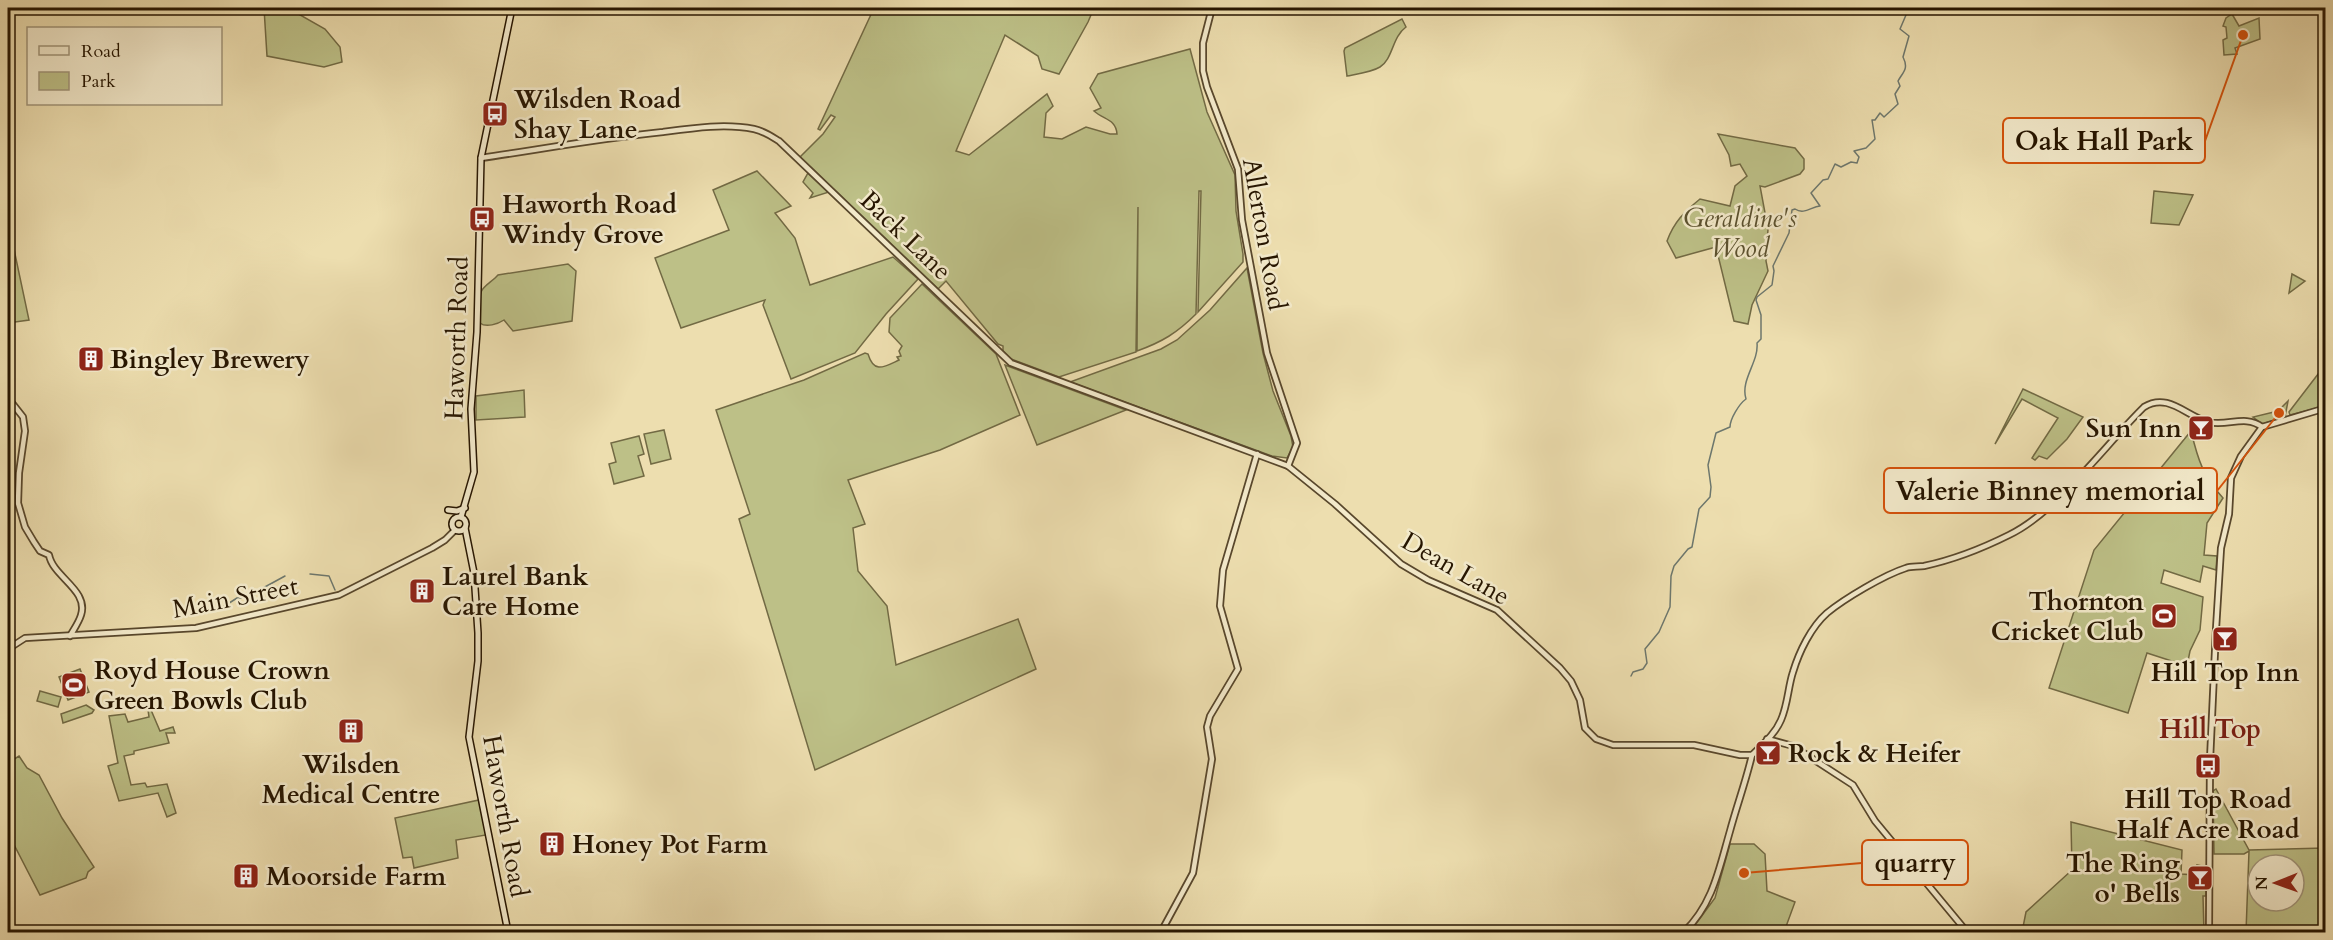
<svg xmlns="http://www.w3.org/2000/svg" width="2333" height="940" font-family="Cardo,serif">
	<style>
		.green { fill: #bdc087; stroke: #726a44; stroke-width: 1.5; fill-rule: evenodd }
		.lines { fill: none; stroke-linecap: round; stroke-linejoin: round }
		.stream { stroke: #6d776d; stroke-width: 1.5 }
		.tertiary-casing { stroke: #58472c; stroke-width: 8 }
		.secondary-casing { stroke: #261500; stroke-width: 8 }
		.tertiary { stroke: #f3eacb; stroke-width: 4.5 }
		.secondary { stroke: #f3eacb; stroke-width: 5 }
		.labels { text-anchor: middle; stroke-width: 5; stroke-linejoin: round; paint-order: stroke }
		.poi-label { font-size: 26px; font-weight: bold; fill: #261500; stroke: #f3eacb; text-anchor: start }
		.park-label { font-size: 26px; font-style: italic; fill: #5b512f; stroke: #f3eacb }
		.street-label { font-size: 26px; fill: #261500; stroke: #f3eacb }
		.neighbourhood-label { font-size: 27px; font-weight: bold; fill: #7a1f14; stroke: #f3eacb }
		.leader { fill: none; stroke: #d5520b; stroke-width: 2 }
		.callout-dot { fill: #d5520b; stroke: #f3eacb; stroke-width: 2 }
		.callout { fill: #f3eacb; stroke: #d5520b; stroke-width: 2 }
		.callout-label { font-size: 27px; text-anchor: middle; font-weight: bold; fill: #261500 }
	</style>
	<rect width="100%" height="100%" fill="#eddeaf"/>
	<filter id="stains"><feTurbulence type="fractalNoise" baseFrequency=".00333" numOctaves="4"/><feColorMatrix values="0 0 0 0 .2 0 0 0 0 .09 0 0 0 0 .02 0 0 0 .5 -.17"/></filter>
	<radialGradient id="worn" r=".72"><stop offset=".6" stop-color="#630" stop-opacity="0"/><stop offset="1" stop-color="#630" stop-opacity=".3"/></radialGradient>
	<g class="green">
		<polygon points="264,8 288,8 325,29 340,47 342,62 324,67 267,56"/>
		<path d="M874,8h220l-6,14 -29,52 -17,-5 -4,-13 -33,-21 -49,116 13,4 78,-61 6,12 -7,7 -2,24 18,2 24,-12 24,7h7c-1,-15 -13,-14 -23,-23l7,-3 -11,-20 8,-14 92,-25 17,63 28,63 1,36 7,43v8l-45,50 3,-121h-2l-3,123c-19,19 -34,28 -59,37l1,-144 -2,145 -77,25 -48,-18 -8,-8v-5l-5,-2 -52,-63 -8,8 -138,-132 23,-23 12,-17 -4,-2 -11,15 -2,-1z"/>
		<polygon points="2232,14 2239,26 2259,18 2260,39 2235,48 2237,54 2224,55 2223,40 2227,38 2226,27 2223,26 2226,18"/>
		<path d="M1402,19l4,8c-14,10 -13,32 -26,40 -8,5 -23,7 -33,9l-3,-25 1,-3z"/>
		<path d="M1718,134l77,14 9,11v10l-4,5 -35,13 -5,-1 8,43 -2,32 2,10 -16,34 -4,19 -14,-3 -18,-74 -40,11 -9,-17c7,-19 17,-29 33,-42l30,7 5,-20 12,-10 -7,-12 -9,2 -2,-11z"/>
		<polygon points="757,171 791,206 775,213 795,238 810,285 893,257 918,279 886,314 855,353 791,379 763,305 765,300 681,328 655,258 729,230 713,190"/>
		<polygon points="808,173 829,192 810,198 813,193 803,182"/>
		<polygon points="2154,191 2193,195 2179,225 2151,223"/>
		<polygon points="8,221 29,320 8,323"/>
		<path d="M568,264l8,7 -4,50 -59,10 -9,-11c-6,4 -18,8 -24,3 0,-8 -2,-23 1,-31 2,-6 12,-11 17,-17z"/>
		<polygon points="1247,268 1263,353 1273,391 1291,436 1293,447 1287,458 1272,456 1070,382 1161,349 1177,340 1210,310"/>
		<polygon points="2292,274 2305,281 2289,293"/>
		<path d="M922,284l74,70 24,61 -80,35 -92,30 17,44 -12,4 5,43 29,35 9,59 122,-46 18,50 -221,101 -76,-251 11,-5 -34,-104 88,-30 61,-27 3,1c6,20 16,13 31,6l-2,-3 4,-1 -2,-5 3,-5 -13,-14 1,-14z"/>
		<polygon points="1005,365 1126,410 1037,445"/>
		<polygon points="2325,365 2325,406 2290,415 2289,412"/>
		<polygon points="2023,389 2083,417 2067,439 2047,459 2039,456 2035,460 2032,458 2058,418 2022,399 1995,444"/>
		<polygon points="524,390 525,417 476,420 476,396"/>
		<polygon points="2288,401 2285,417 2262,424 2253,417 2278,411"/>
		<polygon points="664,430 671,459 651,464 644,434"/>
		<path d="M2191,431c7,29 12,45 32,67l-16,25 -3,32 13,1 -1,14 -13,-4 -3,16 -36,-12 -3,13 42,14 -3,33 -10,21 -3,15 -40,-13 -19,60 -79,-25 45,-138z"/>
		<polygon points="639,436 644,454 638,456 644,476 614,484 609,464 616,462 611,443"/>
		<polygon points="80,669 89,692 68,700 59,677"/>
		<polygon points="40,691 61,697 58,707 37,701"/>
		<polygon points="86,705 94,710 92,713 63,723 61,714"/>
		<polygon points="148,710 151,710 160,731 173,727 175,733 166,733 169,743 134,751 134,754 124,756 131,785 145,783 147,787 167,784 176,813 167,817 158,793 119,801 108,766 118,763 109,716 125,714 128,722 149,717"/>
		<polygon points="19,756 27,768 39,775 62,818 94,867 88,872 86,878 40,895 8,833 8,763"/>
		<path d="M2216,789l33,61 76,-2v84h-79l3,-81 -5,3h-30l-1,-63zM2258,865h36v36h-36z"/>
		<polygon points="479,800 486,835 456,840 458,858 414,868 412,857 403,858 395,818"/>
		<polygon points="2071,822 2182,850 2181,874 2196,875 2197,865 2207,867 2206,896 2203,896 2204,932 2022,932 2026,912 2072,870"/>
		<polygon points="1730,844 1754,844 1765,854 1767,891 1795,902 1784,932 1690,932 1715,898"/>
	</g>
	<g class="lines">
		<g class="stream">
			<polyline points="310,574 329,576 335,590"/>
			<polyline points="263,588 285,576"/>
			<polyline points="223,607 237,598 247,598 259,592"/>
			<path d="M1631,676l2,-4 10,-3 4,-6 -2,-14 14,-17 11,-25 1,-31 3,-10 14,-17 4,-2 7,-38 11,-12 1,-10 -3,-22 8,-32 14,-6c0,-8 9,-23 16,-28 -6,-19 13,-37 11,-56l4,-4v-24l-5,-15 1,-3 15,-12 2,-14 -1,-5 16,-33 3,-23 3,-1c9,6 16,-2 25,-3l-9,-13 12,-13 5,-1 7,-15 6,3 10,-5 6,1 2,-6 -5,-6 12,-3 9,-9 -3,-19h3l5,-7 4,4 14,-13 -3,-10 5,-8 -2,-5c5,-9 11,-12 5,-24l6,-21 -9,-7 6,-14 -1,-7"/>
		</g>
		<defs>
			<g id="tertiary">
				<polyline points="1212,8 1203,43 1203,71 1207,87 1238,169 1242,220 1267,353 1297,443 1288,466"/>
				<path d="M481,158c61,-9 121,-20 182,-26 29,-4 62,-9 91,-3 10,2 17,7 25,12l232,222 277,103 47,38 66,60 27,16 69,30 63,58 11,13 9,19 5,28 11,11 17,6h81l46,10h12"/>
				<path d="M8,398l15,19 2,14 -6,42 -1,30 7,24 9,15 6,9 9,4c4,22 40,35 32,60 -2,7 -7,14 -11,21"/>
				<polyline points="8,649 25,638 196,628 339,595 432,548 445,540 455,530"/>
				<polyline points="1767,739 1793,746 1853,785 1875,821 1967,932"/>
				<path d="M1752,755c11,-11 23,-21 29,-35 7,-16 7,-33 12,-48 6,-20 18,-45 34,-59 17,-14 57,-38 79,-45 5,-2 12,-1 18,-2 28,-6 59,-18 85,-31 48,-23 96,-90 135,-128 24,-15 42,9 64,15 19,5 37,-8 54,5"/>
				<polyline points="1161,932 1193,873 1212,759 1207,727 1210,716 1238,669 1220,606 1223,570 1257,454"/>
				<path d="M1684,932c29,-28 35,-63 46,-101 7,-26 16,-50 22,-76"/>
				<polyline points="2209,932 2210,760 2216,629 2221,548 2229,514 2231,478 2241,456 2262,427 2326,408"/>
			</g>
			<g id="secondary">
				<polyline points="448,510 457,511 465,508"/>
				<circle cx="459" cy="524" r="7"/>
				<polyline points="461,517 474,472 471,409 477,332 481,158 512,8"/>
				<polyline points="465,528 474,573 478,633 478,661 469,737 508,932"/>
			</g>
		</defs>
		<use href="#tertiary" class="tertiary-casing"/>
		<use href="#secondary" class="secondary-casing"/>
		<use href="#tertiary" class="tertiary"/>
		<use href="#secondary" class="secondary"/>
	</g>
	<defs>
		<symbol id="bus-square" viewBox="-11 -11 22 22"><rect x="-9" y="-9" width="18" height="18" rx="4" fill="#8f2418" stroke="#f3eacb"/><path d="M-5-6H5V4H4V6H2V4H-2V6H-4V4H-5ZM-3.5-4V0h7V-4ZM-3.5 1.2v1.5H-2V1.2ZM2 1.2v1.5H3.5V1.2Z" fill="#fff"/></symbol>
		<symbol id="building-square" viewBox="-11 -11 22 22"><rect x="-9" y="-9" width="18" height="18" rx="4" fill="#8f2418" stroke="#f3eacb"/><path d="M-4-6H4V6H1V3H-1V6H-4ZM-2.5-4.3h1.7v1.8h-1.7ZM.8-4.3h1.7v1.8H.8ZM-2.5-1h1.7V.8h-1.7ZM.8-1h1.7V.8H.8Z" fill="#fff"/></symbol>
		<symbol id="bar-square" viewBox="-11 -11 22 22"><rect x="-9" y="-9" width="18" height="18" rx="4" fill="#8f2418" stroke="#f3eacb"/><path d="M-6-5H6L.8 .8V4.5H3.5V6h-7V4.5H-.8V.8Z" fill="#fff"/></symbol>
		<symbol id="stadium-square" viewBox="-11 -11 22 22"><rect x="-9" y="-9" width="18" height="18" rx="4" fill="#8f2418" stroke="#f3eacb"/><path d="M0-5a6.5 5 0 1 0 0 10a6.5 5 0 1 0 0-10ZM-3.5-1.8h7v3.6h-7Z" fill="#fff"/></symbol>
	</defs>
	<g fill-rule="evenodd">
		<use href="#bus-square" x="480" y="99" width="30" height="30"/>
		<use href="#bus-square" x="467" y="204" width="30" height="30"/>
		<use href="#building-square" x="76" y="344" width="30" height="30"/>
		<use href="#bar-square" x="2186" y="413" width="30" height="30"/>
		<use href="#building-square" x="407" y="576" width="30" height="30"/>
		<use href="#stadium-square" x="2149" y="601" width="30" height="30"/>
		<use href="#bar-square" x="2210" y="624" width="30" height="30"/>
		<use href="#stadium-square" x="59" y="670" width="30" height="30"/>
		<use href="#building-square" x="336" y="716" width="30" height="30"/>
		<use href="#bar-square" x="1753" y="738" width="30" height="30"/>
		<use href="#bus-square" x="2193" y="751" width="30" height="30"/>
		<use href="#building-square" x="537" y="829" width="30" height="30"/>
		<use href="#building-square" x="231" y="861" width="30" height="30"/>
		<use href="#bar-square" x="2185" y="863" width="30" height="30"/>
	</g>
	<g class="labels">
		<g class="poi-label">
			<text x="514" y="108">Wilsden Road<tspan x="514" dy="30">Shay Lane</tspan></text>
			<text x="502" y="213">Haworth Road<tspan x="502" dy="30">Windy Grove</tspan></text>
			<text x="110" y="368">Bingley Brewery</text>
			<text x="2182" y="437" text-anchor="end">Sun Inn</text>
			<text x="442" y="585">Laurel Bank<tspan x="442" dy="30">Care Home</tspan></text>
			<text x="2144" y="610" text-anchor="end">Thornton<tspan x="2144" dy="30">Cricket Club</tspan></text>
			<text x="94" y="679">Royd House Crown<tspan x="94" dy="30">Green Bowls Club</tspan></text>
			<text x="2225" y="681" text-anchor="middle">Hill Top Inn</text>
			<text x="1788" y="762">Rock &amp; Heifer</text>
			<text x="351" y="773" text-anchor="middle">Wilsden<tspan x="351" dy="30">Medical Centre</tspan></text>
			<text x="2208" y="808" text-anchor="middle">Hill Top Road<tspan x="2208" dy="30">Half Acre Road</tspan></text>
			<text x="572" y="853">Honey Pot Farm</text>
			<text x="2180" y="872" text-anchor="end">The Ring<tspan x="2180" dy="30">o' Bells</tspan></text>
			<text x="266" y="885">Moorside Farm</text>
		</g>
		<g class="park-label">
			<text x="1740" y="227">Geraldine's<tspan x="1740" dy="30">Wood</tspan></text>
		</g>
		<g class="street-label">
			<text transform="translate(1265 234) rotate(80)" y="9">Allerton Road</text>
			<text transform="translate(906 235) rotate(44)" y="9">Back Lane</text>
			<text transform="translate(456 338) rotate(-88)" y="9">Haworth Road</text>
			<text transform="translate(1456 568) rotate(30)" y="9">Dean Lane</text>
			<text transform="translate(235 597) rotate(-11)" y="9">Main Street</text>
			<text transform="translate(506 816) rotate(80)" y="9">Haworth Road</text>
		</g>
		<g class="neighbourhood-label">
			<text x="2210" y="738">Hill Top</text>
		</g>
	</g>
	<path class="leader" d="M2243 35L2205 141M2279 413L2217 491M1744 873L1862 863"/>
	<g class="callout-dot">
		<circle cx="2243" cy="35" r="6"/>
		<circle cx="2279" cy="413" r="6"/>
		<circle cx="1744" cy="873" r="6"/>
	</g>
	<g class="callout">
		<rect x="2003" y="118" width="202" height="45" rx="6"/>
		<rect x="1884" y="468" width="333" height="45" rx="6"/>
		<rect x="1862" y="840" width="106" height="45" rx="6"/>
	</g>
	<g class="callout-label">
		<text x="2104" y="150">Oak Hall Park</text>
		<text x="2050" y="500">Valerie Binney memorial</text>
		<text x="1915" y="872">quarry</text>
	</g>
	<rect width="2333" height="940" fill="none" stroke="#eddeaf" stroke-width="30"/>
	<rect x="9" y="9" width="2315" height="922" fill="none" stroke="#261500" stroke-width="3"/>
	<rect x="15" y="15" width="2303" height="910" fill="none" stroke="#261500" stroke-width="1.5"/>
	<rect x="27" y="27" width="195" height="78" fill="#f3eacb" stroke="#a1957a" stroke-width="1.5"/>
	<rect x="39" y="46" width="30" height="9" fill="#f3eacb" stroke="#a1957a" stroke-width="1.5"/>
	<text x="81" y="57" font-size="18" fill="#261500">Road</text>
	<rect x="39" y="72" width="30" height="18" fill="#bdc087" stroke="#a1957a" stroke-width="1.5"/>
	<text x="81" y="87" font-size="18" fill="#261500">Park</text>
	<g transform="translate(2276 883) rotate(269)"><circle r="28" fill="#f3eacb" stroke="#a1957a" stroke-width="1.5"/>
	<path d="M0-4.5L10 22L0 15L-10 22Z" fill="#8f2418"/>
	<text y="-9" font-size="16" font-weight="bold" text-anchor="middle" fill="#261500">N</text>
	</g>
	<rect width="100%" height="100%" filter="url(#stains)"/>
	<rect width="100%" height="100%" fill="url(#worn)"/>
</svg>
